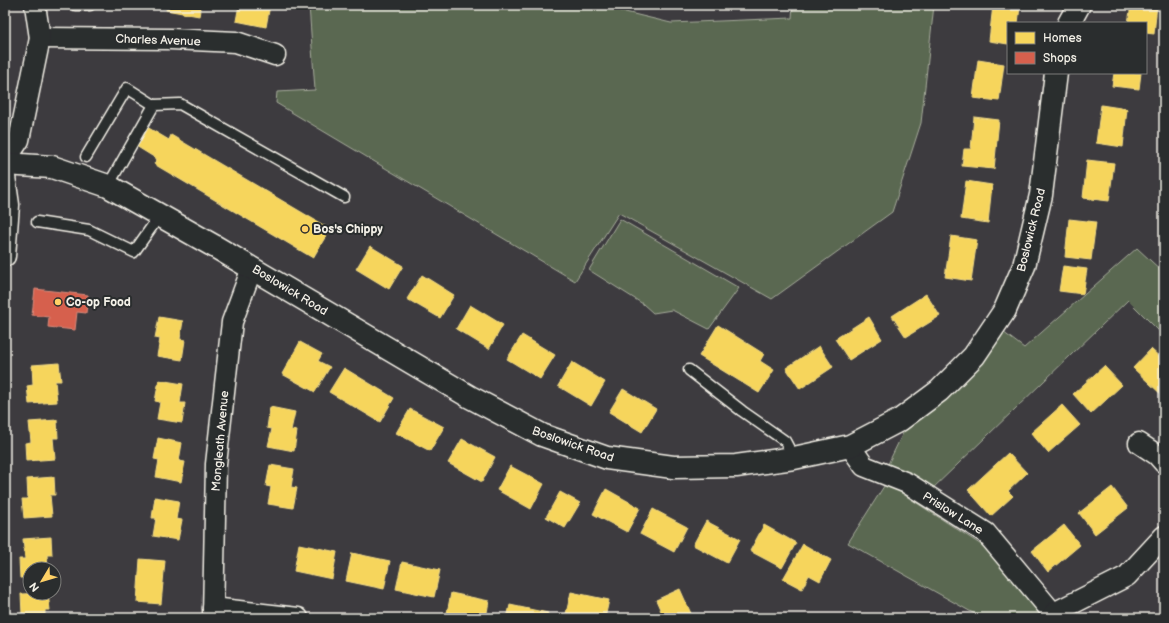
<svg xmlns="http://www.w3.org/2000/svg" width="1169" height="623" font-family="'Balsamiq Sans',sans-serif">
	<style>
		.green { fill: #5a6851; stroke: #a7ac9c }
		.homes { fill: #f6d55c; stroke: #f5dd86 }
		.shops { fill: #d6604d; stroke: #df8c7c }
		.lines { fill: none; stroke-linecap: round; stroke-linejoin: round }
		.lane-casing { stroke: #f4f1e8; stroke-width: 13 }
		.street-casing { stroke: #f4f1e8; stroke-width: 23 }
		.secondary-casing { stroke: #f4f1e8; stroke-width: 25 }
		.lane { stroke: #2a2d2e; stroke-width: 10 }
		.street { stroke: #2a2d2e; stroke-width: 20 }
		.secondary { stroke: #2a2d2e; stroke-width: 22 }
		.poi-dot { fill: #ffd166; stroke: #2a2d2e; stroke-width: 1.5 }
		.labels { text-anchor: middle; stroke-width: 4; stroke-linejoin: round; paint-order: stroke }
		.street-label { font-size: 12px; fill: #f4f1e8; stroke: #2a2d2e }
		.poi-label { font-size: 12px; font-weight: bold; fill: #f4f1e8; stroke: #2a2d2e; text-anchor: start }
	</style>
	<rect width="100%" height="100%" fill="#3d3b3f"/>
	<filter id="ink" filterUnits="userSpaceOnUse"><feTurbulence type="fractalNoise" baseFrequency=".025" numOctaves="2"/><feDisplacementMap in="SourceGraphic" scale="8" xChannelSelector="R" yChannelSelector="G"/><feConvolveMatrix kernelMatrix="1 2 1 2 8 2 1 2 1" color-interpolation-filters="sRGB"/></filter>
	<g filter="url(#ink)">
		<g class="green">
			<polygon points="309,5 596,5 671,23 792,18 793,5 934,5 921,123 892,212 772,299 619,213 575,281 276,103 277,92 315,90"/>
			<polygon points="620,219 739,288 709,329 672,310 653,313 643,304 589,270"/>
			<polygon points="1137,248 1164,273 1164,336 1128,300 930,491 888,464 903,433 974,370 1003,332 1024,348"/>
			<polygon points="886,483 986,548 1047,618 982,618 848,543"/>
		</g>
		<g class="homes">
			<polygon points="167,5 201,5 199,16 166,10"/>
			<polygon points="239,5 270,5 266,27 236,21"/>
			<polygon points="993,5 1020,7 1018,23 1008,23 1008,44 989,41"/>
			<polygon points="1131,5 1157,5 1154,34 1146,33 1146,23 1128,23"/>
			<polygon points="978,60 1004,64 999,101 973,98"/>
			<polygon points="1114,73 1141,73 1139,89 1112,86"/>
			<polygon points="5,79 8,79 5,99"/>
			<polygon points="1101,105 1127,109 1123,147 1096,143"/>
			<polygon points="974,117 999,120 994,169 962,166 964,149 971,149"/>
			<polygon points="147,127 169,140 171,135 330,229 313,258 154,164 157,159 136,146"/>
			<polygon points="1087,160 1114,163 1109,201 1083,198"/>
			<polygon points="966,181 992,185 988,223 961,219"/>
			<polygon points="1069,219 1096,222 1091,260 1065,257"/>
			<polygon points="951,236 977,240 971,281 945,277"/>
			<polygon points="370,246 403,266 389,289 356,269"/>
			<polygon points="1063,266 1087,269 1083,294 1059,291"/>
			<polygon points="422,275 454,295 440,318 407,299"/>
			<polygon points="926,294 940,316 906,337 892,316"/>
			<polygon points="470,305 503,325 489,349 456,329"/>
			<polygon points="159,317 183,321 180,339 185,340 182,360 157,356 160,339 155,338"/>
			<polygon points="869,317 882,339 849,360 835,339"/>
			<polygon points="718,325 764,354 760,361 774,370 759,393 699,356"/>
			<polygon points="522,335 555,355 540,379 507,359"/>
			<polygon points="300,342 322,354 318,361 330,367 315,392 282,374"/>
			<polygon points="819,346 833,367 800,389 786,368"/>
			<polygon points="1151,349 1164,361 1164,397 1133,368"/>
			<polygon points="572,362 605,382 591,406 558,386"/>
			<polygon points="59,363 61,381 55,381 57,402 29,404 27,386 33,385 32,365"/>
			<polygon points="1104,366 1122,385 1091,414 1073,394"/>
			<polygon points="344,368 394,398 380,422 329,392"/>
			<polygon points="159,380 183,384 180,403 185,403 182,423 157,419 160,402 155,401"/>
			<polygon points="623,389 656,409 642,432 609,412"/>
			<polygon points="1062,405 1080,425 1048,453 1031,433"/>
			<polygon points="270,407 295,412 291,430 297,431 294,451 268,446 272,429 267,428"/>
			<polygon points="410,409 444,427 430,451 396,433"/>
			<polygon points="57,420 58,438 53,438 55,459 26,461 25,443 31,442 29,422"/>
			<polygon points="158,438 182,443 179,461 185,462 181,482 156,477 159,460 154,459"/>
			<polygon points="462,439 495,457 482,482 448,463"/>
			<polygon points="1008,453 1027,473 1008,491 1013,496 991,516 968,490"/>
			<polygon points="270,465 294,469 291,487 297,488 293,508 268,504 271,487 266,486"/>
			<polygon points="510,466 544,484 531,509 497,490"/>
			<polygon points="54,477 55,495 50,495 52,516 24,518 22,499 28,499 27,479"/>
			<polygon points="1112,487 1128,508 1095,534 1079,513"/>
			<polygon points="606,489 640,508 627,532 593,514"/>
			<polygon points="560,492 580,503 565,528 546,517"/>
			<polygon points="155,497 179,501 176,519 182,520 178,540 153,536 156,518 152,518"/>
			<polygon points="653,509 687,527 674,552 640,534"/>
			<polygon points="706,521 740,539 727,563 693,545"/>
			<polygon points="764,525 796,543 782,568 750,551"/>
			<polygon points="1064,525 1080,545 1048,572 1032,551"/>
			<polygon points="51,537 52,555 47,555 48,569 30,569 30,578 20,578 19,559 25,559 23,539"/>
			<polygon points="299,544 337,552 332,579 294,571"/>
			<polygon points="803,544 831,560 820,581 809,575 802,589 783,579"/>
			<polygon points="352,553 390,561 384,589 346,581"/>
			<polygon points="140,559 165,561 161,604 137,602"/>
			<polygon points="402,562 440,570 434,597 396,589"/>
			<polygon points="680,589 693,618 664,618 656,600"/>
			<polygon points="571,592 609,600 605,618 565,618"/>
			<polygon points="48,593 50,610 45,610 45,618 17,618 16,615 22,614 21,594"/>
			<polygon points="451,593 489,601 486,618 446,618"/>
			<polygon points="510,605 548,613 547,618 507,618"/>
		</g>
		<polygon class="shops" points="35,289 88,295 86,313 77,312 75,330 48,327 49,317 32,315"/>
		<g class="lines">
			<defs>
				<g id="lane">
					<polyline points="75,5 90,5"/>
					<polyline points="86,157 127,88 154,105"/>
					<polyline points="108,186 154,105 180,104 344,197"/>
					<polyline points="37,222 89,230 134,252 160,215"/>
					<polyline points="689,370 742,411 785,441 794,458"/>
				</g>
				<g id="street">
					<polyline points="40,38 171,39 236,42 275,55"/>
					<polyline points="5,161 19,140 40,38 35,5"/>
					<polyline points="5,177 9,205 5,256"/>
					<polyline points="1139,443 1157,455 1164,463"/>
					<polyline points="850,446 864,466 907,483 986,533 1057,618"/>
					<polyline points="213,608 298,618"/>
					<polyline points="1054,613 1127,576 1164,536"/>
					<polyline points="213,618 216,464 232,322 252,268"/>
				</g>
				<g id="secondary">
					<polyline points="1069,23 1079,5"/>
					<polyline points="5,164 52,167 108,186 214,246 470,397 542,435 607,458 673,467 736,466 794,458 850,446 900,420 939,391 974,356 1005,310 1024,266 1041,195 1056,73"/>
				</g>
			</defs>
			<use href="#lane" class="lane-casing"/>
			<use href="#street" class="street-casing"/>
			<use href="#secondary" class="secondary-casing"/>
			<use href="#lane" class="lane"/>
			<use href="#street" class="street"/>
			<use href="#secondary" class="secondary"/>
		</g>
	</g>
	<g class="poi-dot">
		<circle cx="305" cy="229" r="4"/>
		<circle cx="58" cy="302" r="4"/>
	</g>
	<g class="labels">
		<g class="street-label">
			<text transform="translate(158 40) rotate(2)" y="4">Charles Avenue</text>
			<text transform="translate(1031 230) rotate(-76)" y="4">Boslowick Road</text>
			<text transform="translate(290 290) rotate(31)" y="4">Boslowick Road</text>
			<text transform="translate(220 441) rotate(-85)" y="4">Mongleath Avenue</text>
			<text transform="translate(573 444) rotate(19)" y="4">Boslowick Road</text>
			<text transform="translate(953 513) rotate(32)" y="4">Prislow Lane</text>
		</g>
		<g class="poi-label">
			<text x="313" y="233">Bos's Chippy</text>
			<text x="66" y="306">Co-op Food</text>
		</g>
	</g>
	<rect width="1169" height="623" fill="none" stroke="#2a2d2e" stroke-width="20"/>
	<rect x="10" y="10" width="1149" height="603" fill="none" stroke="#f4f1e8" stroke-width="1.5" filter="url(#ink)"/>
	<rect x="1007" y="22" width="140" height="52" fill="#2a2d2e" stroke="#7b7b78"/>
	<rect x="1015" y="32" width="20" height="12" fill="#f6d55c" stroke="#7b7b78"/>
	<text x="1043" y="42" font-size="12" fill="#f4f1e8">Homes</text>
	<rect x="1015" y="52" width="20" height="12" fill="#d6604d" stroke="#7b7b78"/>
	<text x="1043" y="62" font-size="12" fill="#f4f1e8">Shops</text>
	<g transform="translate(42 581) rotate(232)"><circle r="19" fill="#2a2d2e" stroke="#7b7b78"/>
	<path d="M0-3L7 15L0 10L-7 15Z" fill="#ffd166"/>
	<text y="-6" font-size="11" font-weight="bold" text-anchor="middle" fill="#f4f1e8">N</text>
	</g>
</svg>
